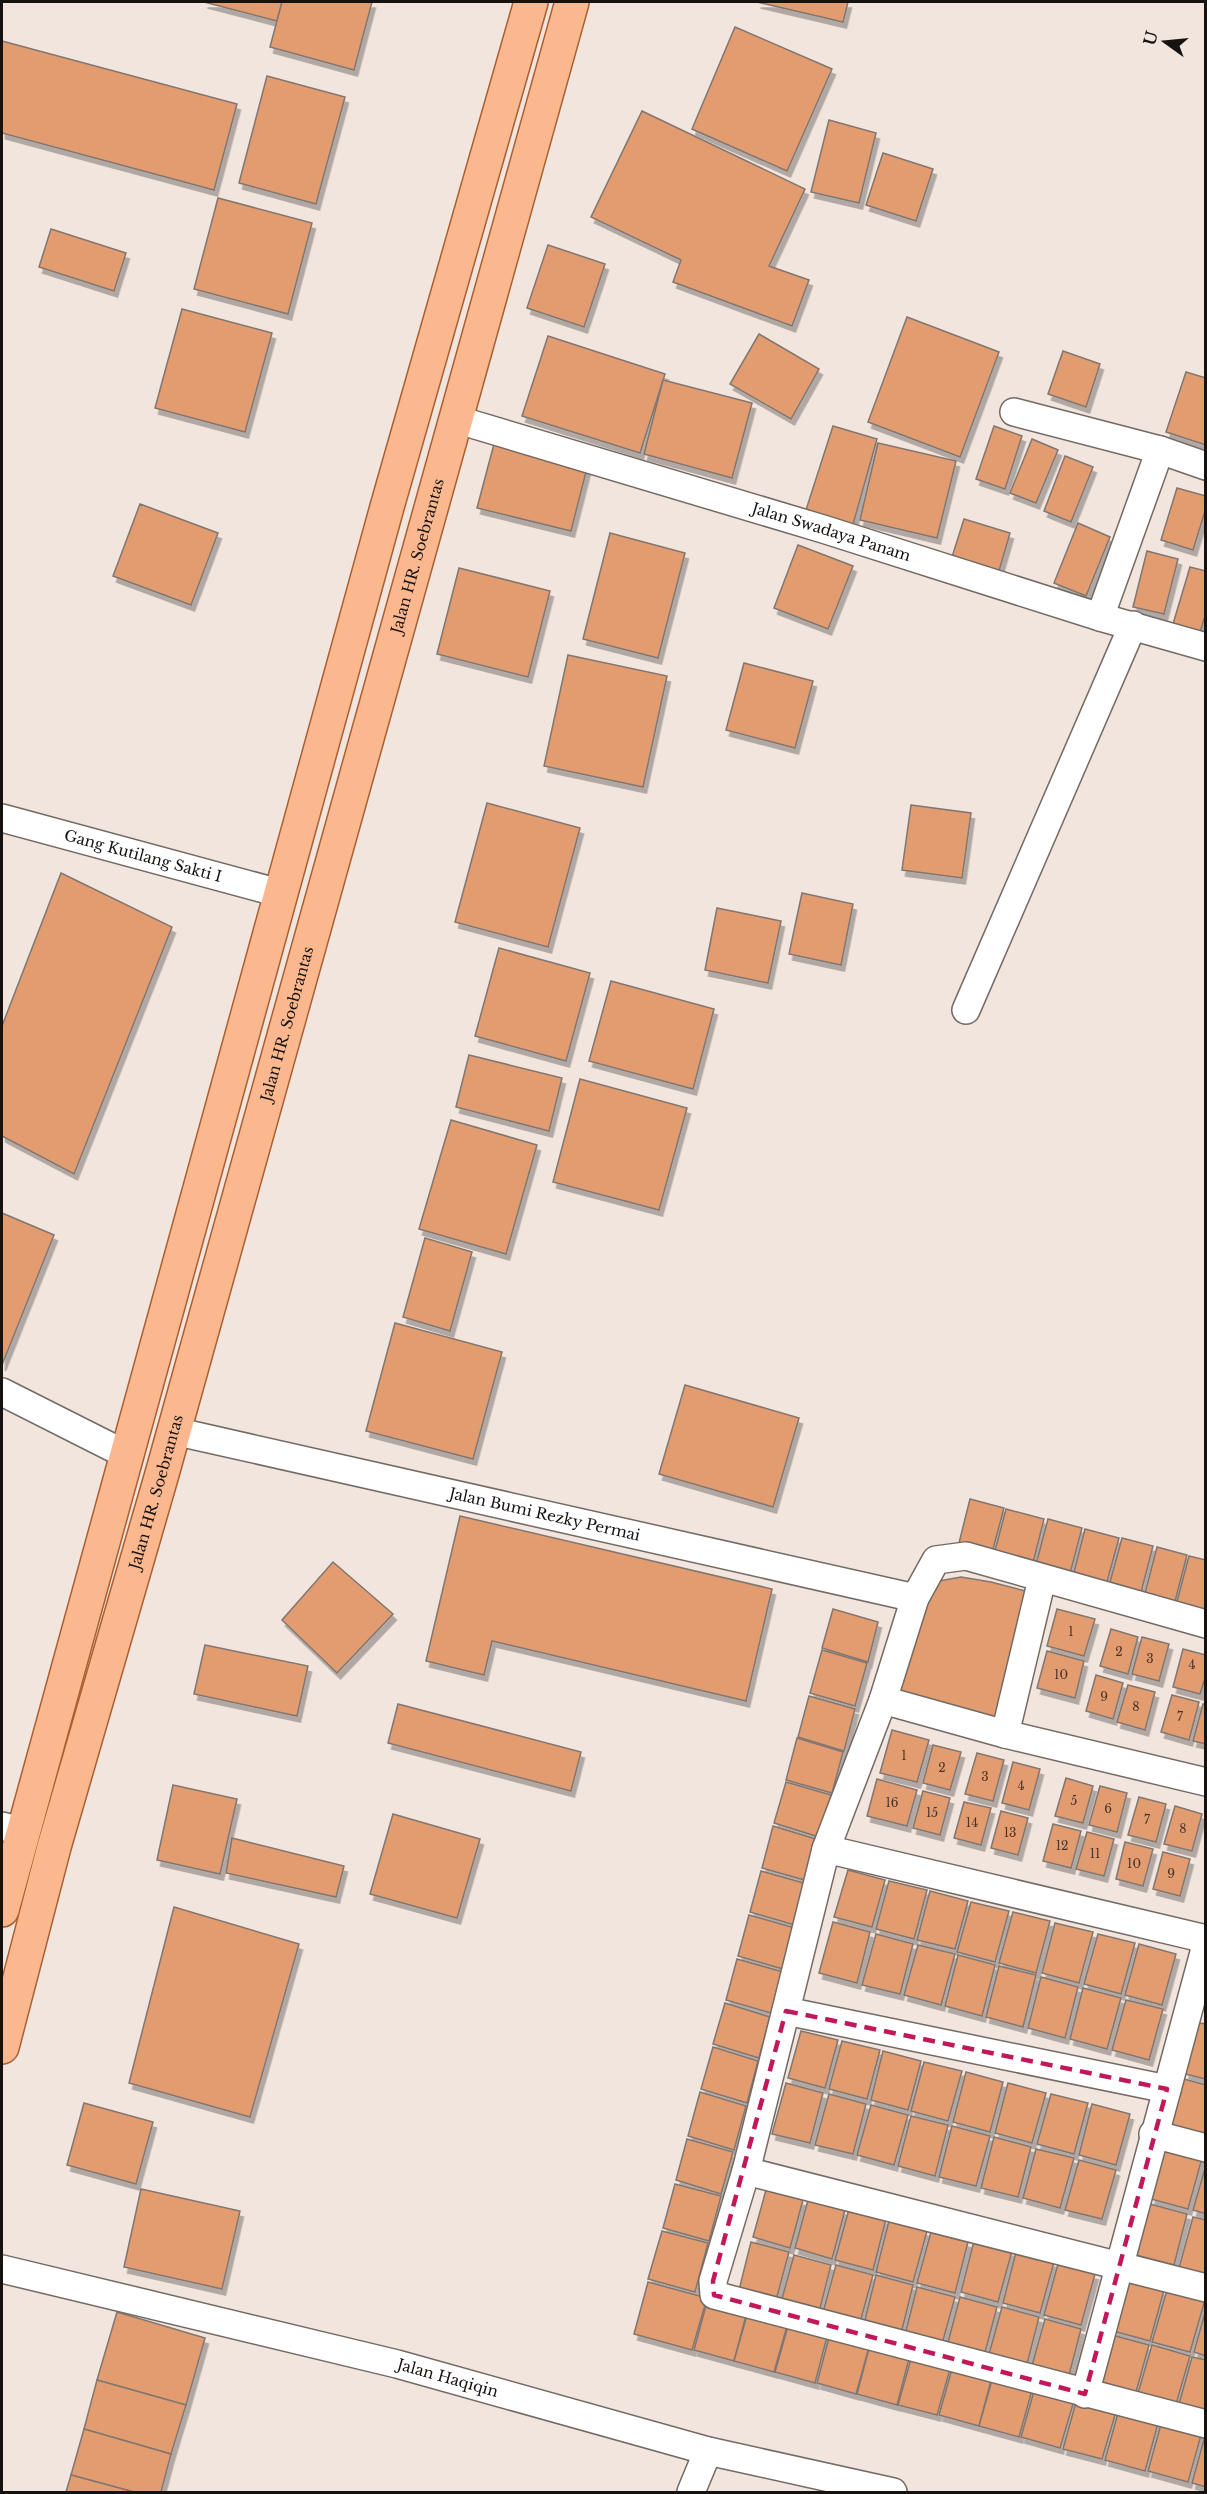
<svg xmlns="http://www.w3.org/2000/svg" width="1207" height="2494" font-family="'Libre Baskerville',serif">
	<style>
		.building { fill: #e39c6f; stroke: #817670; stroke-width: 1.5; filter: url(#shadow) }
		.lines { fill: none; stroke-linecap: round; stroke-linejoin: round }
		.street-casing { stroke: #746a64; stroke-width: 30 }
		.primary-casing { stroke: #a95f32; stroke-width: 36 }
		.street { stroke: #fff; stroke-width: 27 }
		.primary { stroke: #fbb88f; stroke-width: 33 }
		.marked { fill: none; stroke: #c2185b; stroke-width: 4.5; stroke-dasharray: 12 8; stroke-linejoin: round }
		.labels { text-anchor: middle; stroke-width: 4.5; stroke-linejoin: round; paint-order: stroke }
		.number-label { font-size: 12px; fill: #493428 }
		.street-label { font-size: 15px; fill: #161210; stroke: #f1e5de }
	</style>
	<defs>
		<filter id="shadow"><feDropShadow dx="3.5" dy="6" stdDeviation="0" flood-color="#0004"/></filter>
	</defs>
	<rect width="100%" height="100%" fill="#f1e5de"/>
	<g class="building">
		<polygon points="204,2 282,2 277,21"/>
		<polygon points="282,2 372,2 354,70 270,47"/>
		<polygon points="757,2 848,2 843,22"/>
		<polygon points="735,27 832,69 787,171 692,129"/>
		<polygon points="2,41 237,104 214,190 2,133"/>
		<polygon points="267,76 345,97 316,204 239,183"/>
		<polygon points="642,111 805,189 769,266 809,280 792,326 673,282 681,260 591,217"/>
		<polygon points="829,120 876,133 859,203 811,192"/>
		<polygon points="883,153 933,169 916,221 866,205"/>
		<polygon points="218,198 312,223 288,314 194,289"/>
		<polygon points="51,229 126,253 114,291 39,267"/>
		<polygon points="548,245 605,264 584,327 527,308"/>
		<polygon points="182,309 272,333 245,432 155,408"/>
		<polygon points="907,317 999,352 960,457 868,422"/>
		<polygon points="759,334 819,369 791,419 730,384"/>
		<polygon points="548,336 665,374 640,453 522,416"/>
		<polygon points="1063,351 1100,364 1086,407 1048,394"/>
		<polygon points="1186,372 1206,378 1206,445 1166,432"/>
		<polygon points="663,380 752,403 732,478 644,454"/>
		<polygon points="833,426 877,439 852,528 805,513"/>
		<polygon points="994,426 1022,436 1005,489 976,479"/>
		<polygon points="1032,439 1058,450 1036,503 1010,493"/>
		<polygon points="878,443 956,461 937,538 860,520"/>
		<polygon points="494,444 587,468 571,531 477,508"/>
		<polygon points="1065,456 1093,467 1071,522 1044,511"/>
		<polygon points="1177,488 1206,496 1206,508 1193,550 1161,540"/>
		<polygon points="140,504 218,533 191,605 113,576"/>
		<polygon points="964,519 1010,533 999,571 952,557"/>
		<polygon points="1078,523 1110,537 1086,596 1054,583"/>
		<polygon points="610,533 685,553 658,658 583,639"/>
		<polygon points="798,545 853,566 828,629 774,608"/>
		<polygon points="1147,551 1178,559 1164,614 1133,607"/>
		<polygon points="1190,567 1206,571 1206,613 1200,632 1173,624"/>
		<polygon points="459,568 550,591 528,677 437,654"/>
		<polygon points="568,655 667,676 643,787 544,766"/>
		<polygon points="744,663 813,681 795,748 726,730"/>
		<polygon points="487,803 580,828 548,947 455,922"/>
		<polygon points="911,805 971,813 962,878 902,870"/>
		<polygon points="61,873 172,927 74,1174 2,1136 2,1026"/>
		<polygon points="802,893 853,904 841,965 789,954"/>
		<polygon points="717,908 781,921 768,983 705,970"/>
		<polygon points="499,948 590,973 566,1061 475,1036"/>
		<polygon points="611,981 714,1009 693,1089 589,1061"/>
		<polygon points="469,1055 562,1078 549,1131 456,1107"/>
		<polygon points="580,1079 687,1108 659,1210 553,1182"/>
		<polygon points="451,1120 537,1145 506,1254 419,1229"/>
		<polygon points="2,1213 54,1235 2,1365"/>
		<polygon points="425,1238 472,1252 450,1331 403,1317"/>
		<polygon points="395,1323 502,1352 473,1459 366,1431"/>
		<polygon points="685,1385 799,1418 773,1507 659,1474"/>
		<polygon points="970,1499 1004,1508 990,1560 957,1551"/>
		<polygon points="1006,1509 1044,1519 1031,1571 992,1562"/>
		<polygon points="460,1516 772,1589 746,1701 492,1641 484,1675 426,1661"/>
		<polygon points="1048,1519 1082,1528 1068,1581 1034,1572"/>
		<polygon points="1085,1529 1119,1538 1105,1589 1072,1580"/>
		<polygon points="1122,1538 1153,1546 1139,1600 1107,1593"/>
		<polygon points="1157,1547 1187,1555 1173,1609 1143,1601"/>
		<polygon points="1189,1556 1206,1560 1206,1613 1175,1609"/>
		<polygon points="333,1562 393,1614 337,1673 282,1620"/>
		<polygon points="961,1577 991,1582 1037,1594 1003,1720 896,1693 922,1602 939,1581"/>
		<polygon points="833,1609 878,1622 868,1662 822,1648"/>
		<polygon points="1057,1609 1095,1619 1084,1656 1047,1646"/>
		<polygon points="1111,1629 1138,1637 1128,1674 1100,1666"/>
		<polygon points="1142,1637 1169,1644 1159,1681 1132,1674"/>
		<polygon points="205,1645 308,1666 297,1716 194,1694"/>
		<polygon points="1183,1649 1206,1655 1206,1675 1200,1694 1173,1687"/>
		<polygon points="822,1650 867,1663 855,1706 810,1693"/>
		<polygon points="1047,1651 1084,1661 1075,1698 1037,1688"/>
		<polygon points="1096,1675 1123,1683 1113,1719 1086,1711"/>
		<polygon points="1128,1685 1155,1692 1145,1730 1117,1722"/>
		<polygon points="1172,1695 1199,1702 1189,1740 1161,1732"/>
		<polygon points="809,1696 855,1709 844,1751 798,1737"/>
		<polygon points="398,1704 581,1752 571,1791 388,1743"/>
		<polygon points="1203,1704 1206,1704 1206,1744 1193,1741"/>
		<polygon points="892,1730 929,1740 917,1782 880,1773"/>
		<polygon points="797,1738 843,1752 832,1793 786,1780"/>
		<polygon points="933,1745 961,1752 950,1790 923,1783"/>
		<polygon points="977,1753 1004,1760 993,1801 965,1794"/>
		<polygon points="1013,1762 1040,1769 1029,1810 1002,1803"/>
		<polygon points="1066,1778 1093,1786 1083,1823 1055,1816"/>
		<polygon points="877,1779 917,1790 907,1826 867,1816"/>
		<polygon points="786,1782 831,1795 819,1837 774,1823"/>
		<polygon points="173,1785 237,1799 220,1874 157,1860"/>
		<polygon points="1100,1786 1127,1793 1117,1832 1089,1825"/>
		<polygon points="923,1791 950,1798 940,1835 913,1828"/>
		<polygon points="1139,1797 1166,1804 1156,1842 1128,1835"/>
		<polygon points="964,1802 991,1808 981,1845 954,1838"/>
		<polygon points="1175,1806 1202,1814 1192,1851 1164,1844"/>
		<polygon points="1001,1811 1028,1818 1018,1855 991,1848"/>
		<polygon points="393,1814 480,1839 457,1918 370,1894"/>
		<polygon points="1053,1824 1081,1831 1071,1868 1043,1861"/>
		<polygon points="773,1826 819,1840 808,1881 762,1868"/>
		<polygon points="1087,1832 1114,1839 1104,1876 1076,1869"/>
		<polygon points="232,1838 344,1866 336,1897 226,1873"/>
		<polygon points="1125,1842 1153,1849 1143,1886 1116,1879"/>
		<polygon points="1163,1852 1190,1859 1180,1896 1153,1889"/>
		<polygon points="848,1870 885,1880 872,1927 834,1917"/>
		<polygon points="761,1871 807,1884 795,1925 750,1912"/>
		<polygon points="889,1881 927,1890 914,1939 876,1929"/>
		<polygon points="930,1891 968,1901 955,1949 917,1940"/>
		<polygon points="971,1902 1009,1911 995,1962 957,1952"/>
		<polygon points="174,1907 299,1944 250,2117 129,2083"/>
		<polygon points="1013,1912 1050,1921 1036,1973 999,1963"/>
		<polygon points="749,1915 795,1928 783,1969 738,1956"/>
		<polygon points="833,1922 870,1932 857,1983 819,1973"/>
		<polygon points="1055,1923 1093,1932 1079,1983 1042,1973"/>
		<polygon points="876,1934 913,1944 900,1994 862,1985"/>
		<polygon points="1098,1934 1135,1943 1121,1994 1084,1984"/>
		<polygon points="1139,1944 1176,1954 1162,2005 1125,1995"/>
		<polygon points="918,1945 955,1954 941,2005 904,1995"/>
		<polygon points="958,1955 995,1965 982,2016 945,2006"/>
		<polygon points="737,1959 783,1972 771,2013 726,2000"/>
		<polygon points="999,1966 1036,1975 1023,2027 986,2017"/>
		<polygon points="1041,1977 1078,1987 1065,2038 1028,2028"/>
		<polygon points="1083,1988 1121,1998 1107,2049 1070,2039"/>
		<polygon points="1126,2000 1163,2009 1149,2060 1112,2050"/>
		<polygon points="725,2003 770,2017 759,2058 713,2044"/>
		<polygon points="1199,2023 1206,2024 1206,2079 1185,2074"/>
		<polygon points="801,2031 838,2040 825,2088 788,2078"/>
		<polygon points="842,2041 880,2050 867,2099 829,2089"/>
		<polygon points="713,2047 758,2061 747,2103 701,2089"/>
		<polygon points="883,2051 921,2061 908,2110 871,2100"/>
		<polygon points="924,2062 962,2071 948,2121 911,2111"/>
		<polygon points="966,2072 1003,2082 990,2132 953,2122"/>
		<polygon points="1184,2079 1206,2085 1206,2140 1170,2130"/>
		<polygon points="786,2083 823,2093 810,2143 772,2134"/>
		<polygon points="1008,2083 1046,2093 1032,2143 995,2133"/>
		<polygon points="700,2092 746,2106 734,2150 688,2136"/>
		<polygon points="829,2094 866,2104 853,2154 815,2145"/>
		<polygon points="1051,2094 1088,2103 1074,2154 1037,2144"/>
		<polygon points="84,2103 153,2122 136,2184 67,2165"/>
		<polygon points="1092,2104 1130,2114 1116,2165 1079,2155"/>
		<polygon points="871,2105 908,2115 894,2165 857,2155"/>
		<polygon points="911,2116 948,2125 935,2176 898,2166"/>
		<polygon points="952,2126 990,2136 976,2186 939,2177"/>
		<polygon points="994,2137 1031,2147 1018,2197 981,2188"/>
		<polygon points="687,2139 733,2152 721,2194 676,2180"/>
		<polygon points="1165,2148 1202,2158 1188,2209 1151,2199"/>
		<polygon points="1036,2149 1074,2158 1060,2208 1023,2198"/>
		<polygon points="1079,2160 1116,2170 1102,2219 1065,2210"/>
		<polygon points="1206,2165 1206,2214 1193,2210"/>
		<polygon points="675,2184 721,2196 709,2241 663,2228"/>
		<polygon points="141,2189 240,2211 222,2289 124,2267"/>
		<polygon points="766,2190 803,2200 790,2248 753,2237"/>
		<polygon points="808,2200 845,2210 832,2259 795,2248"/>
		<polygon points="1150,2204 1187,2214 1174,2265 1136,2255"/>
		<polygon points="849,2209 886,2219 873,2270 835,2260"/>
		<polygon points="1193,2217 1206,2220 1206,2275 1179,2268"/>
		<polygon points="889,2221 927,2231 913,2282 876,2272"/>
		<polygon points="662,2231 708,2243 695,2292 648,2279"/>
		<polygon points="931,2232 968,2242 955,2293 917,2283"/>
		<polygon points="974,2241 1012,2251 998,2302 961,2292"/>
		<polygon points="751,2242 789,2252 775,2304 738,2294"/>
		<polygon points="1016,2252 1054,2262 1040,2313 1003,2303"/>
		<polygon points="794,2255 831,2265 818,2316 780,2306"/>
		<polygon points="1058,2264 1095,2274 1081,2325 1044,2315"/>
		<polygon points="836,2265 873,2275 859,2326 822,2316"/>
		<polygon points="876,2275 913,2285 901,2334 864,2324"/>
		<polygon points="1127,2280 1164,2290 1150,2341 1113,2331"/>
		<polygon points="648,2282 707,2298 692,2350 634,2334"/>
		<polygon points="917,2287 955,2297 942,2344 905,2335"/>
		<polygon points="1167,2290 1205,2300 1190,2352 1152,2342"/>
		<polygon points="960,2297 997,2307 984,2356 947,2346"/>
		<polygon points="708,2298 748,2308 734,2361 694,2350"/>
		<polygon points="1002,2307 1039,2317 1026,2368 988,2358"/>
		<polygon points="749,2308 789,2319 774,2372 734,2361"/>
		<polygon points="1206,2309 1206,2356 1194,2352"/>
		<polygon points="117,2312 205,2338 186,2405 97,2380"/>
		<polygon points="790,2319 829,2329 815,2383 775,2372"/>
		<polygon points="1045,2319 1081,2329 1068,2379 1031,2369"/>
		<polygon points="831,2330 871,2340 856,2394 817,2383"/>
		<polygon points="1112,2335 1149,2345 1136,2392 1099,2381"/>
		<polygon points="871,2341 911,2351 897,2405 857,2394"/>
		<polygon points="1152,2345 1190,2356 1176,2404 1138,2393"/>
		<polygon points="913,2352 952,2362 937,2415 898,2405"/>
		<polygon points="1192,2357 1206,2360 1206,2411 1179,2404"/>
		<polygon points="954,2362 993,2373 979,2426 939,2415"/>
		<polygon points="994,2373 1034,2383 1019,2437 979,2426"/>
		<polygon points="97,2380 186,2405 171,2454 84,2429"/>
		<polygon points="1036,2384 1076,2394 1060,2448 1021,2437"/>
		<polygon points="1078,2395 1118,2405 1102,2459 1063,2449"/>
		<polygon points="1120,2406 1160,2416 1145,2471 1105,2460"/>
		<polygon points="1163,2417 1203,2428 1188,2482 1148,2471"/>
		<polygon points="84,2429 171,2454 161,2492 134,2492 71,2475"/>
		<polygon points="1206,2432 1206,2487 1192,2483"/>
		<polygon points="71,2475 134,2492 66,2492"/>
	</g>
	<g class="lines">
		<defs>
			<g id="street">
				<polyline points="1014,412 1160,450 1206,466"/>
				<path id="s1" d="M455,419l368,110 277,88 106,30"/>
				<polyline points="1100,617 1160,450"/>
				<path id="s2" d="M2,818l281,76"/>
				<polyline points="966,1010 1133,625"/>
				<polyline points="2,1392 127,1455"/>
				<path id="s3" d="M174,1431l741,167"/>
				<polyline points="1206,1624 966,1556 936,1560 915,1598 883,1700 826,1849 746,2171 713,2281 714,2295 1206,2424"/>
				<polyline points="883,1700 1005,1734 1206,1782"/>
				<polyline points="1005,1734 1042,1579"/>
				<polyline points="2,1826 23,1832"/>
				<polyline points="826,1849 1206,1939"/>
				<polyline points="786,2011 1167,2089"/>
				<polyline points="1153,2134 1206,2148"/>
				<polyline points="746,2171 1206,2288"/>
				<path id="s4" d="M2,2269l395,95 311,87 185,41"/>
				<polyline points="1085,2394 1206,1945"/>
				<polyline points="691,2492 708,2451"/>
			</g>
			<g id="primary">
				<polyline points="2,1910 387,507 531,2"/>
				<path id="s5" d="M2,2047l52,-200 108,-373 410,-1472"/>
			</g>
		</defs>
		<use href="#street" class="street-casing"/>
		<use href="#primary" class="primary-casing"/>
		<use href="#street" class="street"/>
		<use href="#primary" class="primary"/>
	</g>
	<path class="marked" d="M786,2011l381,78 -82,305 -371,-99 -1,-14z"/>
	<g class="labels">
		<g class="number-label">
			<text x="1071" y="1636">1</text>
			<text x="1119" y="1656">2</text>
			<text x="1150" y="1663">3</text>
			<text x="1192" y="1669">4</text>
			<text x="1061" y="1679">10</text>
			<text x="1104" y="1701">9</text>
			<text x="1136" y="1711">8</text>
			<text x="1180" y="1721">7</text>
			<text x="904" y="1760">1</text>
			<text x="942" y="1772">2</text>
			<text x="985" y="1781">3</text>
			<text x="1021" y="1790">4</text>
			<text x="1074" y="1805">5</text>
			<text x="892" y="1807">16</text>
			<text x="1108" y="1813">6</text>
			<text x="932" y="1817">15</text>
			<text x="1147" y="1824">7</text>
			<text x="972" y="1827">14</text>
			<text x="1183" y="1833">8</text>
			<text x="1010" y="1837">13</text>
			<text x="1062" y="1850">12</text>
			<text x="1095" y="1858">11</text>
			<text x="1134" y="1868">10</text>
			<text x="1171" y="1878">9</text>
		</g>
		<g class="street-label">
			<text dy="5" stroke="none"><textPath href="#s1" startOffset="393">Jalan Swadaya Panam</textPath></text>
			<text dy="5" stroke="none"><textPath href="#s5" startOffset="1548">Jalan HR. Soebrantas</textPath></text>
			<text dy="5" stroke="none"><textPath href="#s2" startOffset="146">Gang Kutilang Sakti I</textPath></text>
			<text dy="5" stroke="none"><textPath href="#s5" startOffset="1062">Jalan HR. Soebrantas</textPath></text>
			<text dy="5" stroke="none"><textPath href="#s5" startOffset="576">Jalan HR. Soebrantas</textPath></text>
			<text dy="5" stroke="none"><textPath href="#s3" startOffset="380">Jalan Bumi Rezky Permai</textPath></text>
			<text dy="5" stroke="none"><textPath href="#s4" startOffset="459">Jalan Haqiqin</textPath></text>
		</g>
	</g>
	<rect width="1207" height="2494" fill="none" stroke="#161210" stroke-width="6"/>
	<g transform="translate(1165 42) rotate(285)" stroke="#f1e5de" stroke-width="4.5" paint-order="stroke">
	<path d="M0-4.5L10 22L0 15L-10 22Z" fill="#161210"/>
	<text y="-9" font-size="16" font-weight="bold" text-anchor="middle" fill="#161210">U</text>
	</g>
</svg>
